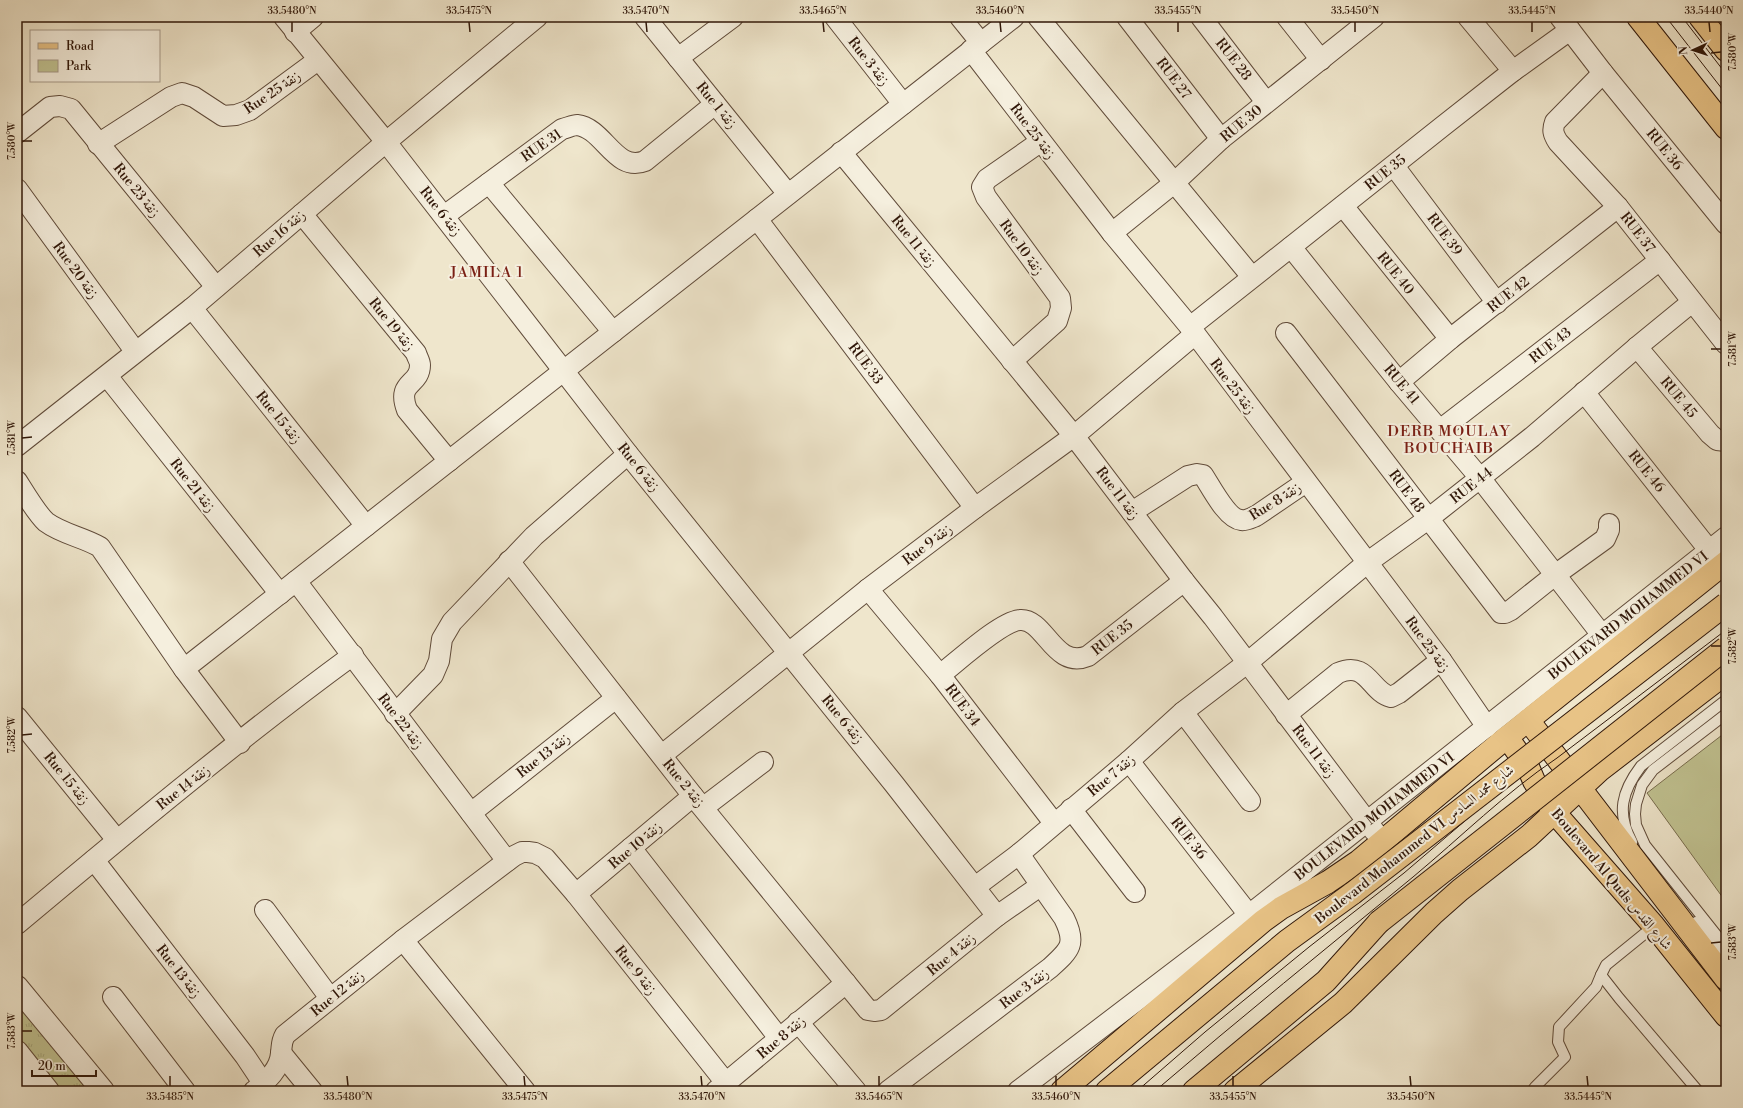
<svg xmlns="http://www.w3.org/2000/svg" width="1743" height="1108" font-family="'Libre Bodoni',Amiri,serif">
	<style>
		.grass { fill: url(#grass-tufts); stroke: #786d4e }
		.green { fill: #c1c392; stroke: #786d4e }
		.lines { fill: none; stroke-linecap: round; stroke-linejoin: round }
		.service-casing { stroke: #604b3a; stroke-width: 12 }
		.minor-casing { stroke: #604b3a; stroke-width: 22 }
		.tertiary-casing { stroke: #604b3a; stroke-width: 24 }
		.primary-casing { stroke: #301709; stroke-width: 24 }
		.trunk-casing { stroke: #301709; stroke-width: 24 }
		.service { stroke: #f5efde; stroke-width: 10 }
		.minor { stroke: #f5efde; stroke-width: 20 }
		.tertiary { stroke: #f5efde; stroke-width: 22 }
		.primary { stroke: #e8c386; stroke-width: 22 }
		.trunk { stroke: #e8c386; stroke-width: 22 }
		.tram { stroke: #301709; stroke-width: 1 }
		.trunk-bridge-casing { stroke: #301709; stroke-width: 24; stroke-linecap: butt }
		.trunk-bridge { stroke: #e8c386; stroke-width: 22 }
		.ticks { fill: none; stroke: #301709; stroke-width: 1.5 }
		.labels { text-anchor: middle; stroke-width: 4; stroke-linejoin: round; paint-order: stroke }
		.street-label { font-size: 14px; fill: #301709; stroke: #f5efde }
		.neighbourhood-label { font-size: 15px; letter-spacing: 1px; fill: #7a1f14; stroke: #f5efde }
		.neatline { fill: none; stroke: #301709; stroke-width: 1.5 }
		.ticks-label { font-size: 10px; text-anchor: middle; fill: #301709 }
	</style>
	<defs>
		<pattern id="grass-tufts" width="24" height="20" patternUnits="userSpaceOnUse"><rect width="24" height="20" fill="#c1c392"/><path d="M3 7l-1-3M5 7V3M7 7l1-3M15 17l-1-3M17 17v-4M19 17l1-3" fill="none" stroke="#a6a77d"/></pattern>
	</defs>
	<rect width="100%" height="100%" fill="#efe6cc"/>
	<filter id="stains"><feTurbulence type="fractalNoise" baseFrequency=".005" numOctaves="4"/><feColorMatrix values="0 0 0 0 .2 0 0 0 0 .09 0 0 0 0 .02 0 0 0 .5 -.17"/></filter>
	<radialGradient id="worn" r=".72"><stop offset=".6" stop-color="#630" stop-opacity="0"/><stop offset="1" stop-color="#630" stop-opacity=".3"/></radialGradient>
	<polygon class="grass" points="17,1000 89,1091 52,1091 17,1047"/>
	<polygon class="green" points="1726,732 1726,902 1647,793"/>
	<g class="lines">
		<defs>
			<g id="service">
				<polyline points="1726,714 1653,770 1642,785 1636,804 1635,814 1636,825 1645,845 1726,947"/>
				<path d="M1632,842c-16,-29 -10,-51 9,-76l85,-66"/>
				<polyline points="1696,922 1726,960"/>
				<polyline points="1654,926 1606,965 1601,975 1619,998 1698,1091"/>
				<polyline points="1532,1091 1535,1087 1565,1057 1558,1042 1559,1027 1596,987 1601,975"/>
			</g>
			<g id="minor">
				<polyline points="284,17 386,142 628,454 894,784 997,916"/>
				<polyline points="645,17 788,194"/>
				<polyline points="835,17 903,104"/>
				<polyline points="960,17 981,43"/>
				<polyline points="1038,17 1252,277"/>
				<polyline points="1127,17 1221,139"/>
				<polyline points="1201,17 1266,102"/>
				<polyline points="1287,17 1321,60"/>
				<polyline points="1468,17 1513,71"/>
				<polyline points="1560,17 1603,73 1726,224"/>
				<polyline points="295,32 313,17"/>
				<polyline points="971,50 1112,233 1190,327 1441,660 1487,727"/>
				<polyline points="678,58 733,17"/>
				<path d="M1603,73l-48,49c-3,8 -2,12 3,20l60,65 108,137"/>
				<polyline points="17,133 50,107 60,106 71,109 216,287"/>
				<polyline points="98,144 171,97 182,93 194,97 223,116 236,115 250,110 318,60"/>
				<polyline points="841,152 1074,436 1184,581 1213,617 1375,832"/>
				<polyline points="1394,166 1497,303"/>
				<polyline points="489,183 613,332"/>
				<polyline points="17,189 135,351"/>
				<polyline points="1343,206 1450,339"/>
				<path d="M302,214l114,139c1,4 4,8 4,12 0,21 -24,16 -13,45l42,51"/>
				<path d="M444,216l118,-87c5,-1 11,-4 15,-4 27,3 38,48 68,36l70,-57"/>
				<polyline points="757,219 975,508"/>
				<polyline points="1112,233 1174,183 1221,139 1374,17"/>
				<polyline points="1291,247 1399,382 1480,478 1602,635"/>
				<polyline points="192,308 366,526"/>
				<polyline points="1190,327 1443,126 1513,71 1570,30"/>
				<polyline points="1286,333 1501,613 1505,613 1511,610 1555,575 1605,539 1609,530 1609,524"/>
				<polyline points="1637,347 1710,434 1717,440 1726,441"/>
				<polyline points="1012,361 1057,321 1061,308 1060,298 986,197 982,187 987,179 1040,142"/>
				<polyline points="107,376 280,594"/>
				<polyline points="1399,382 1450,339 1618,207"/>
				<polyline points="1584,392 1709,550"/>
				<polyline points="1440,430 1660,260"/>
				<polyline points="17,446 192,308 386,142 537,17"/>
				<path d="M17,481c7,11 20,33 29,41 16,12 37,15 54,25l84,122 56,74"/>
				<path d="M1132,512l56,-36 9,-2 6,1c8,12 24,44 38,45 5,1 10,-2 15,-4l50,-34"/>
				<polyline points="509,561 693,796 868,1010 874,1011 881,1010 997,916 1040,886"/>
				<polyline points="296,581 507,861"/>
				<polyline points="868,589 940,675 1054,823"/>
				<polyline points="184,669 1014,17"/>
				<path d="M940,675c17,-13 61,-54 80,-55 25,-2 34,50 68,36l96,-75"/>
				<polyline points="1183,712 1250,801"/>
				<polyline points="395,714 433,675 439,661 442,639 452,622 534,536 628,454"/>
				<path d="M1286,715l52,-42c30,-13 32,19 53,24l8,-4 42,-33"/>
				<polyline points="17,717 117,840"/>
				<polyline points="662,755 868,589 975,508 1074,436 1194,335"/>
				<polyline points="1129,761 1249,915"/>
				<polyline points="704,807 763,762"/>
				<polyline points="1071,809 1135,892"/>
				<polyline points="471,813 616,698"/>
				<polyline points="631,848 779,1038"/>
				<polyline points="94,860 245,1056 263,1083"/>
				<polyline points="975,887 1019,854 1129,761 1183,712 1247,663 1368,562 1428,519 1532,437 1637,347 1692,302"/>
				<polyline points="576,894 693,796"/>
				<polyline points="265,910 330,998"/>
				<path d="M17,924c110,-92 220,-184 336,-269"/>
				<polyline points="403,940 525,1091"/>
				<polyline points="113,997 185,1091"/>
				<polyline points="798,1022 856,1091"/>
				<polyline points="281,1053 312,1091"/>
				<polyline points="17,1090 36,1075"/>
				<path d="M254,1091c12,-10 26,-21 27,-38 1,-7 0,-11 4,-18l118,-95 111,-84 8,-4h6l7,1 10,5 31,36 150,189"/>
				<polyline points="716,1091 846,983"/>
				<path d="M888,1091l162,-123c20,-18 27,-24 14,-50l-45,-64"/>
				<polyline points="1018,1091 1249,915 1726,537"/>
			</g>
			<g id="tertiary">
				<polyline points="17,987 103,1091"/>
				<polyline points="17,1052 48,1091"/>
			</g>
			<g id="primary">
				<polyline points="1638,17 1726,128"/>
				<polyline points="1700,17 1726,50"/>
				<polyline points="1528,720 1726,979"/>
				<polyline points="1507,737 1528,767 1534,781 1554,812 1654,926 1726,1016"/>
				<polyline points="1062,1091 1263,921 1281,908 1328,882 1359,861 1507,737 1726,562"/>
				<polyline points="1235,1091 1343,1003 1434,913 1460,890 1529,836 1600,770 1726,673"/>
			</g>
			<g id="trunk">
				<polyline points="1107,1091 1287,941 1353,893"/>
				<polyline points="1194,1091 1326,981 1379,922"/>
			</g>
		</defs>
		<use href="#service" class="service-casing"/>
		<use href="#minor" class="minor-casing"/>
		<use href="#tertiary" class="tertiary-casing"/>
		<use href="#primary" class="primary-casing"/>
		<use href="#trunk" class="trunk-casing"/>
		<use href="#service" class="service"/>
		<use href="#minor" class="minor"/>
		<use href="#tertiary" class="tertiary"/>
		<use href="#primary" class="primary"/>
		<use href="#trunk" class="trunk"/>
		<g class="tram">
			<polyline points="1666,17 1726,94"/>
			<polyline points="1682,17 1726,74"/>
			<polyline points="1137,1091 1205,1032 1309,947 1404,873 1528,767 1726,615"/>
			<path d="M1155,1091c85,-73 172,-143 258,-214 48,-40 92,-84 144,-119l169,-128"/>
		</g>
		<defs>
			<g id="trunk-bridge">
				<polyline points="1353,893 1726,604"/>
				<polyline points="1379,922 1726,648"/>
			</g>
		</defs>
		<use href="#trunk-bridge" class="trunk-bridge-casing"/>
		<use href="#trunk-bridge" class="trunk-bridge"/>
	</g>
	<path class="ticks" d="M292,22v10M469,22l1,10M646,22l1,10M823,22l1,10M1000,22l1,10M1178,22v10M1355,22v10M1532,22v10M1709,22l1,10M1711,53l10,-1M22,141h10M1711,349h10M22,438l10,-1M1711,646h10M22,735l10,-1M1711,943l10,-1M22,1031h10M170,1076v10M347,1076l1,10M524,1076l1,10M701,1076l1,10M879,1076v10M1056,1076v10M1233,1076v10M1410,1076l1,10M1587,1076l1,10"/>
	<g class="labels">
		<g class="street-label">
			<text transform="translate(1234 59) rotate(52)" y="5">RUE 28</text>
			<text transform="translate(869 61) rotate(52)" y="5">Rue 3 زنقة</text>
			<text transform="translate(1174 78) rotate(53)" y="5">RUE 27</text>
			<text transform="translate(272 92) rotate(-34)" y="5">Rue 25 زنقة</text>
			<text transform="translate(717 105) rotate(51)" y="5">Rue 1 زنقة</text>
			<text transform="translate(1241 123) rotate(-40)" y="5">RUE 30</text>
			<text transform="translate(1033 131) rotate(53)" y="5">Rue 25 زنقة</text>
			<text transform="translate(541 145) rotate(-35)" y="5">RUE 31</text>
			<text transform="translate(1665 149) rotate(51)" y="5">RUE 36</text>
			<text transform="translate(1385 172) rotate(-39)" y="5">RUE 35</text>
			<text transform="translate(137 190) rotate(51)" y="5">Rue 23 زنقة</text>
			<text transform="translate(441 211) rotate(52)" y="5">Rue 6 زنقة</text>
			<text transform="translate(1638 232) rotate(52)" y="5">RUE 37</text>
			<text transform="translate(279 233) rotate(-41)" y="5">Rue 16 زنقة</text>
			<text transform="translate(1445 234) rotate(53)" y="5">RUE 39</text>
			<text transform="translate(914 241) rotate(51)" y="5">Rue 11 زنقة</text>
			<text transform="translate(1022 247) rotate(54)" y="5">Rue 10 زنقة</text>
			<text transform="translate(76 270) rotate(54)" y="5">Rue 20 زنقة</text>
			<text transform="translate(1396 273) rotate(51)" y="5">RUE 40</text>
			<text transform="translate(1508 294) rotate(-38)" y="5">RUE 42</text>
			<text transform="translate(392 324) rotate(51)" y="5">Rue 19 زنقة</text>
			<text transform="translate(1550 345) rotate(-38)" y="5">RUE 43</text>
			<text transform="translate(866 363) rotate(53)" y="5">RUE 33</text>
			<text transform="translate(1402 384) rotate(50)" y="5">RUE 41</text>
			<text transform="translate(1233 386) rotate(53)" y="5">Rue 25 زنقة</text>
			<text transform="translate(1679 397) rotate(50)" y="5">RUE 45</text>
			<text transform="translate(279 417) rotate(51)" y="5">Rue 15 زنقة</text>
			<text transform="translate(639 467) rotate(51)" y="5">Rue 6 زنقة</text>
			<text transform="translate(1647 471) rotate(51)" y="5">RUE 46</text>
			<text transform="translate(193 485) rotate(52)" y="5">Rue 21 زنقة</text>
			<text transform="translate(1471 485) rotate(-38)" y="5">RUE 44</text>
			<text transform="translate(1407 491) rotate(53)" y="5">RUE 48</text>
			<text transform="translate(1118 493) rotate(53)" y="5">Rue 11 زنقة</text>
			<text transform="translate(1275 501) rotate(-32)" y="5">Rue 8 زنقة</text>
			<text transform="translate(927 544) rotate(-37)" y="5">Rue 9 زنقة</text>
			<text transform="translate(1628 615) rotate(-38)" y="5">BOULEVARD MOHAMMED VI</text>
			<text transform="translate(1112 637) rotate(-38)" y="5">RUE 35</text>
			<text transform="translate(1428 644) rotate(54)" y="5">Rue 25 زنقة</text>
			<text transform="translate(963 705) rotate(53)" y="5">RUE 34</text>
			<text transform="translate(843 719) rotate(51)" y="5">Rue 6 زنقة</text>
			<text transform="translate(401 721) rotate(53)" y="5">Rue 22 زنقة</text>
			<text transform="translate(1314 751) rotate(53)" y="5">Rue 11 زنقة</text>
			<text transform="translate(543 755) rotate(-38)" y="5">Rue 13 زنقة</text>
			<text transform="translate(1111 775) rotate(-40)" y="5">Rue 7 زنقة</text>
			<text transform="translate(67 778) rotate(51)" y="5">Rue 15 زنقة</text>
			<text transform="translate(684 783) rotate(51)" y="5">Rue 2 زنقة</text>
			<text transform="translate(183 787) rotate(-38)" y="5">Rue 14 زنقة</text>
			<text transform="translate(1374 816) rotate(-38)" y="5">BOULEVARD MOHAMMED VI</text>
			<text transform="translate(1189 838) rotate(52)" y="5">RUE 36</text>
			<text transform="translate(1414 844) rotate(-38)" y="5">Boulevard Mohammed VI شارع محمد السادس</text>
			<text transform="translate(635 845) rotate(-40)" y="5">Rue 10 زنقة</text>
			<text transform="translate(1612 879) rotate(50)" y="5">Boulevard Al Quds شارع القدس</text>
			<text transform="translate(951 954) rotate(-40)" y="5">Rue 4 زنقة</text>
			<text transform="translate(636 970) rotate(52)" y="5">Rue 9 زنقة</text>
			<text transform="translate(179 971) rotate(52)" y="5">Rue 13 زنقة</text>
			<text transform="translate(1024 988) rotate(-37)" y="5">Rue 3 زنقة</text>
			<text transform="translate(337 993) rotate(-39)" y="5">Rue 12 زنقة</text>
			<text transform="translate(781 1037) rotate(-40)" y="5">Rue 8 زنقة</text>
		</g>
		<g class="neighbourhood-label">
			<text x="487" y="277">JAMILA 1</text>
			<text x="1449" y="436">DERB MOULAY<tspan x="1449" dy="17">BOUCHAIB</tspan></text>
		</g>
	</g>
	<rect width="1743" height="1108" fill="none" stroke="#efe6cc" stroke-width="44"/>
	<rect x="30" y="30" width="130" height="52" fill="#f5efde" stroke="#a69989"/>
	<rect x="38" y="43" width="20" height="6" fill="#e8c386" stroke="#a69989"/>
	<text x="66" y="50" font-size="12" fill="#301709">Road</text>
	<rect x="38" y="60" width="20" height="12" fill="#c1c392" stroke="#a69989"/>
	<text x="66" y="70" font-size="12" fill="#301709">Park</text>
	<g transform="translate(1693 50) rotate(267)" stroke="#f5efde" stroke-width="3" paint-order="stroke">
	<path d="M0-3L7 15L0 10L-7 15Z" fill="#301709"/>
	<text y="-6" font-size="11" font-weight="bold" text-anchor="middle" fill="#301709">N</text>
	</g>
	<path d="M32 1070v6h64v-6" fill="none" stroke="#301709" stroke-width="2"/>
	<text x="38" y="1070" font-size="12" fill="#301709" stroke="#f5efde" stroke-width="3" paint-order="stroke">20 m</text>
	<rect x="22" y="22" width="1699" height="1064" class="neatline"/>
	<g class="ticks-label">
		<text x="292" y="14">33.5480°N</text>
		<text x="469" y="14">33.5475°N</text>
		<text x="646" y="14">33.5470°N</text>
		<text x="823" y="14">33.5465°N</text>
		<text x="1000" y="14">33.5460°N</text>
		<text x="1178" y="14">33.5455°N</text>
		<text x="1355" y="14">33.5450°N</text>
		<text x="1532" y="14">33.5445°N</text>
		<text x="1709" y="14">33.5440°N</text>
		<text transform="translate(1732 52) rotate(-90)" y="4">7.580°W</text>
		<text transform="translate(11 141) rotate(-90)" y="4">7.580°W</text>
		<text transform="translate(1732 349) rotate(-90)" y="4">7.581°W</text>
		<text transform="translate(11 438) rotate(-90)" y="4">7.581°W</text>
		<text transform="translate(1732 646) rotate(-90)" y="4">7.582°W</text>
		<text transform="translate(11 735) rotate(-90)" y="4">7.582°W</text>
		<text transform="translate(1732 942) rotate(-90)" y="4">7.583°W</text>
		<text transform="translate(11 1031) rotate(-90)" y="4">7.583°W</text>
		<text x="170" y="1100">33.5485°N</text>
		<text x="348" y="1100">33.5480°N</text>
		<text x="525" y="1100">33.5475°N</text>
		<text x="702" y="1100">33.5470°N</text>
		<text x="879" y="1100">33.5465°N</text>
		<text x="1056" y="1100">33.5460°N</text>
		<text x="1233" y="1100">33.5455°N</text>
		<text x="1411" y="1100">33.5450°N</text>
		<text x="1588" y="1100">33.5445°N</text>
	</g>
	<rect width="100%" height="100%" filter="url(#stains)"/>
	<rect width="100%" height="100%" fill="url(#worn)"/>
</svg>
